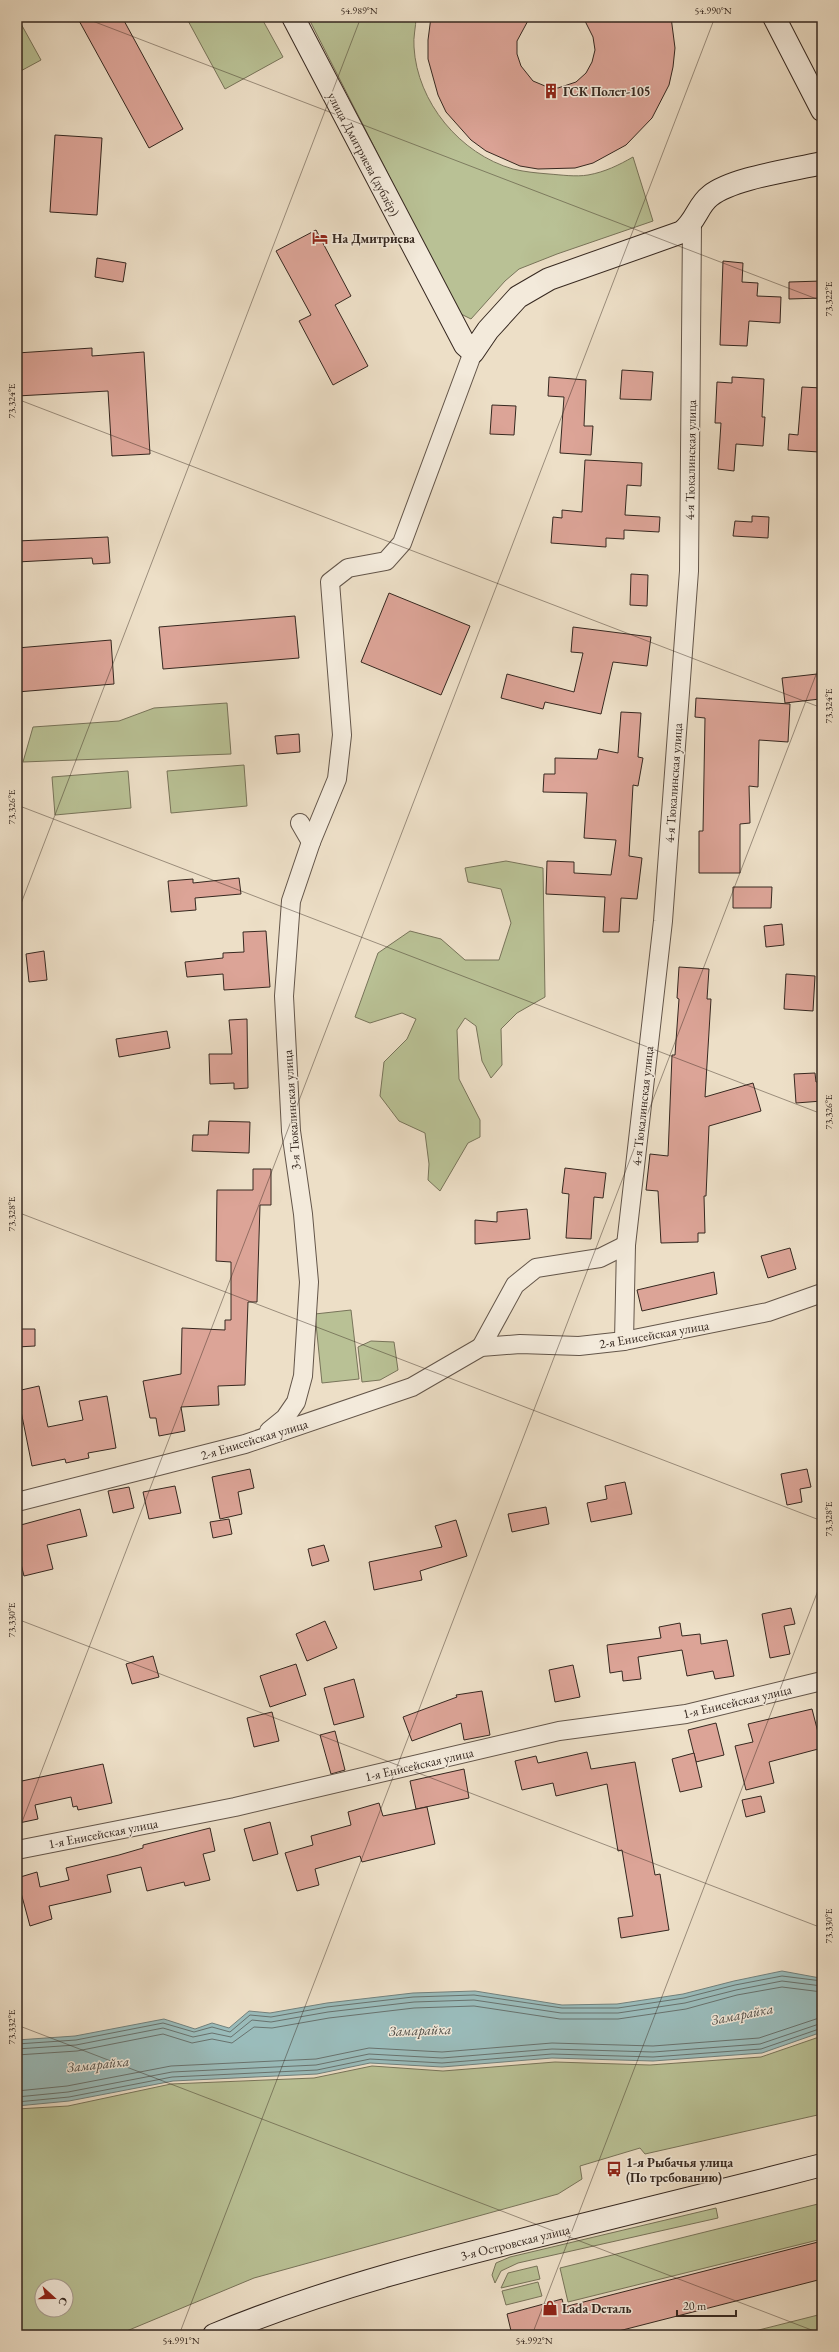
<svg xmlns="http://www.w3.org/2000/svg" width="839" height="2352" font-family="'EB Garamond',serif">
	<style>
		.green { fill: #b9c195; stroke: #78745a; fill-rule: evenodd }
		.water { fill: #9abcbb; stroke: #72817d }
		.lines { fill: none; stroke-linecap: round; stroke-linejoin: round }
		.shore { stroke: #68726e; stroke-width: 1 }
		.building { fill: #dca497; stroke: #362820 }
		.minor-casing { stroke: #64564a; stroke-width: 20 }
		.secondary-casing { stroke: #362820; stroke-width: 24 }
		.minor { stroke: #f3eadb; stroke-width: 18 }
		.secondary { stroke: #f3eadb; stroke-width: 22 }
		.ticks { fill: none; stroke: #362820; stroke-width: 1; stroke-opacity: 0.45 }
		.labels { text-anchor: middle; stroke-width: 3; stroke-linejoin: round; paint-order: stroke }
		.poi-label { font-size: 13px; font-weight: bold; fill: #362820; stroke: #f3eadb; text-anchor: start }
		.street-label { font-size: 13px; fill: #362820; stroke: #f3eadb }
		.water-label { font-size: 14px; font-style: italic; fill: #4f4d47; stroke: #f3eadb }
		.neatline { fill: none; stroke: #362820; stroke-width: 1.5 }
		.ticks-label { font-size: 10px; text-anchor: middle; fill: #362820 }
	</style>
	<rect width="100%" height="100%" fill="#eddfc7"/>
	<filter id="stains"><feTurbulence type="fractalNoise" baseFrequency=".005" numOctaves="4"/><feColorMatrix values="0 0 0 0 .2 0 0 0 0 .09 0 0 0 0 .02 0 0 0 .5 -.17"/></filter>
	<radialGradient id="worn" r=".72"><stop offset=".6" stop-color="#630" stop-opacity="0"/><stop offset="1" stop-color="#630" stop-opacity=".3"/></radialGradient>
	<g class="green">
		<polygon points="186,17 261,17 283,57 225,89"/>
		<path d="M308,17h108c0,10 -3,20 -2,30 3,55 46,107 99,122 12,3 24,4 36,5 13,1 27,3 39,1 17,-3 31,-10 45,-18l20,64 -96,33 -38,15 -14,12 -34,38 -12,-6z"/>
		<polygon points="20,22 41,60 17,73 17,24"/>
		<polygon points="227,703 231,754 23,762 33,727 119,721 154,708"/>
		<polygon points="244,765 247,806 171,813 167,771"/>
		<polygon points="128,771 131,808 55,815 52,777"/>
		<polygon points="506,861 543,868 545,997 517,1013 501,1029 502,1065 491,1078 482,1061 476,1026 465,1018 457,1030 459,1079 480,1120 480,1137 468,1143 440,1191 428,1180 429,1164 425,1133 399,1121 380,1096 384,1062 407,1039 416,1019 402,1013 370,1023 355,1017 378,953 410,931 441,939 465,960 499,960 511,923 501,889 468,882 465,868"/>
		<polygon points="351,1310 359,1379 322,1383 315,1314"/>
		<polygon points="371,1341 394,1342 398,1370 380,1380 362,1382 358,1347"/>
		<path d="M822,2036v78l-177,40 -5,-6 -60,18 2,13 -24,15 -304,84 -137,57h-100v-226l51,-3 103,-22 143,-6 58,-12 71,5 112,-9 95,3 111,-8zM42,2286h24v24h-24z"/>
		<polygon points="822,2203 822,2239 568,2302 560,2268"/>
		<polygon points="716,2208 718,2218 518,2263 501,2271 495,2283 492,2275 496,2263 510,2257"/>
		<polygon points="537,2266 540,2279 501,2288 508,2273"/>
		<polygon points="538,2282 542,2296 506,2305 502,2291"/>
		<polygon points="822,2314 822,2335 739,2335"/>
	</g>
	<polygon class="water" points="782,1971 820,1978 822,1976 822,2032 762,2053 653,2061 552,2058 442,2067 370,2063 317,2074 173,2081 69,2101 17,2106 17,2040 75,2036 164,2019 195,2029 212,2023 229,2028 249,2011 270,2013 327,2003 413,1993 475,1991 562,2005 617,2004 683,1994 734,1981"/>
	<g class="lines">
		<g class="shore">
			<polyline points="17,2044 76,2040 163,2023 194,2032 212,2027 230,2032 250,2015 271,2017 327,2007 413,1997 474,1995 562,2008 618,2008 684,1998 735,1985 782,1976 822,1981"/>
			<polyline points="17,2049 76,2045 163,2028 193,2037 212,2033 231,2037 252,2020 271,2022 328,2012 414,2002 474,2000 561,2013 618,2013 685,2003 736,1990 782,1981 822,1986"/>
			<polyline points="17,2055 77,2051 163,2034 192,2043 212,2039 232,2043 254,2027 272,2028 329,2018 414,2008 474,2006 560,2019 618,2019 686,2009 737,1995 782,1987 822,1992"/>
			<polyline points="17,2091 67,2086 171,2066 316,2059 369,2048 442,2052 552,2043 653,2046 759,2038 822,2017"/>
			<polyline points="17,2097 68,2092 172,2072 316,2065 369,2054 442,2058 552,2049 653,2052 760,2044 822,2023"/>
			<polyline points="17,2102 69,2097 172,2077 317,2070 370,2059 442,2063 552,2054 653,2057 761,2049 822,2028"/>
		</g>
	</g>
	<g class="building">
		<polygon points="77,17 122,17 183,129 149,148"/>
		<polygon points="431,17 530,17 517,41 517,54 521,66 533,81 545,86 558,88 576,82 586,73 592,62 595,50 593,37 583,17 671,17 675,48 673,67 669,85 652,118 626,145 593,163 575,168 538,169 520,166 486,151 471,140 446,112 438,95 428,59 428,40"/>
		<polygon points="55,135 102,138 97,215 50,212"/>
		<polygon points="316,230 351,296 335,305 368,366 333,385 299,321 311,315 276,251"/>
		<polygon points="97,258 126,263 123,282 95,277"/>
		<polygon points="723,261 743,263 742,282 758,283 757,296 781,297 780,323 749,321 747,346 720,345"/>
		<polygon points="822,281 822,298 789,299 789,282"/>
		<polygon points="92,348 92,356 144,352 150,454 112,456 108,391 17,396 17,353"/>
		<polygon points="622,370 653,372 651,400 620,399"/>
		<polygon points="549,377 586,380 584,426 593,426 591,455 560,453 564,397 548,396"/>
		<polygon points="732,377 764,379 762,417 765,417 763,446 736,444 734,471 718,469 721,423 715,423 717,382 732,383"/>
		<polygon points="802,387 822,388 819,452 788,450 789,434 798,435"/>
		<polygon points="492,405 516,406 514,435 490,434"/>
		<polygon points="585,460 642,463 641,486 627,485 625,515 660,517 659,532 624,530 624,539 606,538 606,547 551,543 553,517 562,518 562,510 582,512"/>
		<polygon points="752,516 769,517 768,538 733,536 735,521 752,522"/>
		<polygon points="108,537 110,563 93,564 92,558 17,562 17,541"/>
		<polygon points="631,574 648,575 647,606 630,605"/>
		<polygon points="389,593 470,626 441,695 361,662"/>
		<polygon points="295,616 299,658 163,669 159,627"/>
		<polygon points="573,627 651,637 647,666 613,662 601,714 545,702 543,709 501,698 507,674 574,692 583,653 571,652"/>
		<polygon points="111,640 114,684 17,692 17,648"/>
		<polygon points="817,674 820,699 785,703 782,678"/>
		<polygon points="696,698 790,704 788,742 759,740 758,787 749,786 750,823 740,824 740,873 699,873 699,831 703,831 705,718 695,717"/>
		<polygon points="621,712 641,713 638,757 643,758 638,786 633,785 629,856 642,858 637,899 621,898 619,932 603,932 605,897 546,894 547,861 574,862 574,873 611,875 616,840 584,838 587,793 543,792 544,774 555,774 555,758 597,759 599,749 618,753"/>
		<polygon points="299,734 300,752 277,754 275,736"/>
		<polygon points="239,878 241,894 195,898 196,910 171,912 168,881 193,879 193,883"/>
		<polygon points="733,887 772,887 771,908 733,908"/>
		<polygon points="782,924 784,945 766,947 764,926"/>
		<polygon points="266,931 270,987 224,990 223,974 187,977 185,962 223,958 223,953 244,952 243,932"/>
		<polygon points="44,951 47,980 29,982 26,954"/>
		<polygon points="679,967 709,969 707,999 711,999 705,1097 753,1083 761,1111 709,1126 706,1196 704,1196 705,1233 698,1233 698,1242 661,1243 658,1191 646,1190 650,1154 668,1156 672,1055 675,1055 679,999 677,998"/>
		<polygon points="786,974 815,976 813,1011 784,1009"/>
		<polygon points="247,1019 248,1088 234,1089 234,1083 210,1084 209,1054 232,1054 229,1020"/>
		<polygon points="167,1031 170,1048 119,1057 116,1039"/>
		<polygon points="815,1073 816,1082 822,1082 822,1101 796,1103 794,1074"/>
		<polygon points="209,1121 250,1122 249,1153 192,1151 193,1135 208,1135"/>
		<polygon points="565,1168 606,1173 603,1198 594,1197 591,1239 566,1238 569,1194 562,1193"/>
		<polygon points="253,1169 271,1169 271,1205 260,1205 257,1302 248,1302 245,1385 218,1386 219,1405 181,1407 185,1431 159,1436 156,1418 150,1418 143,1381 181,1374 182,1328 225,1330 225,1320 231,1320 231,1262 216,1261 217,1190 253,1190"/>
		<polygon points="527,1209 530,1239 475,1244 475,1220 497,1222 497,1212"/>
		<polygon points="790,1248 796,1269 768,1278 761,1256"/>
		<polygon points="714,1272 717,1294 642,1311 637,1290"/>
		<polygon points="17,1329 35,1329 35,1346 17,1347"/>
		<polygon points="39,1386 48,1427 83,1420 79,1401 107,1396 116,1448 88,1453 89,1458 66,1463 65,1459 32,1466 17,1391"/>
		<polygon points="250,1469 254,1488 238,1492 242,1514 220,1519 212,1477"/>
		<polygon points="807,1469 811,1487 800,1489 802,1502 787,1505 781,1474"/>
		<polygon points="625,1482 632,1514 591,1522 587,1503 607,1499 605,1486"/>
		<polygon points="175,1486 181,1513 149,1519 143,1492"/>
		<polygon points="129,1487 134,1508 113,1513 108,1491"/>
		<polygon points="546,1507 549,1524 512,1532 508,1514"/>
		<polygon points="80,1509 87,1536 47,1545 53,1569 24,1576 17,1548 17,1526"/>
		<polygon points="229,1519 232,1534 213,1538 210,1522"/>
		<polygon points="456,1520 467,1556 420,1571 422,1580 374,1590 369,1562 442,1547 435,1526"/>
		<polygon points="324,1545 329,1561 312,1566 308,1549"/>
		<polygon points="791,1608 795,1624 784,1626 790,1654 770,1658 762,1614"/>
		<polygon points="325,1621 337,1648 307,1661 296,1634"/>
		<polygon points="680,1623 682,1636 700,1634 701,1644 727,1640 734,1676 715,1679 713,1671 687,1676 682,1650 638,1657 641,1679 623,1681 622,1671 610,1673 607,1645 661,1638 659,1627"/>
		<polygon points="153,1656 159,1677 132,1684 126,1664"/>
		<polygon points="296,1664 306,1695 270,1707 260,1676"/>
		<polygon points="573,1665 580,1697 555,1702 549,1670"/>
		<polygon points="354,1679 364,1717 334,1725 324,1688"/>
		<polygon points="482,1691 490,1735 464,1740 461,1723 412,1741 403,1717 457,1697 456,1695"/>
		<polygon points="812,1709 822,1748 769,1762 774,1783 746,1790 735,1746 753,1742 748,1724"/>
		<polygon points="272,1712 279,1741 254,1747 247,1718"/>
		<polygon points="716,1723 724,1755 696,1762 688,1730"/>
		<polygon points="335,1731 345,1770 331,1774 320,1735"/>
		<polygon points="587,1752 591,1769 635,1762 655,1875 660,1874 669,1930 621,1938 618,1918 633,1916 622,1850 618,1851 607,1784 556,1796 553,1783 522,1790 515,1761 536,1756 538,1763"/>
		<polygon points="694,1753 702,1787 680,1792 672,1759"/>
		<polygon points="103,1764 112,1803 78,1810 77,1806 73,1807 71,1797 35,1805 38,1819 19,1823 17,1782"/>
		<polygon points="464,1769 469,1798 416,1809 410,1781"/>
		<polygon points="761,1796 765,1812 746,1817 742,1800"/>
		<polygon points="379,1803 383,1816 427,1807 435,1844 362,1862 360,1856 315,1869 319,1885 297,1891 285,1853 313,1845 311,1836 351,1825 348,1812"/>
		<polygon points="270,1822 278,1854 253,1861 244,1829"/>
		<polygon points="210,1828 215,1851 203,1854 210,1880 185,1886 184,1882 147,1891 141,1867 107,1875 111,1892 49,1906 52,1919 30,1926 17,1878 37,1872 40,1887 69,1880 66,1868 119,1855 143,1848 143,1845"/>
		<polygon points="822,2241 822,2279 603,2335 512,2335 507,2314 562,2299 564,2307"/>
	</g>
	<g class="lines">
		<defs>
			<g id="minor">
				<polyline points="311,842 337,779 342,735 330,582 348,568 386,561 402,543 473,352"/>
				<polyline points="624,1341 626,1245 663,921 689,571 692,224"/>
				<polyline points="481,1347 515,1285 536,1268 600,1258 626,1245"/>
				<polyline points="269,1431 285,1418 296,1402 303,1376 309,1282 303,1214 291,1131 284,996 291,901 311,842 300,823"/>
				<polyline points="17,1502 245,1444 412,1387 481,1347 520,1344 579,1346 624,1341 768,1312 822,1293"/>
				<polyline points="17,1850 235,1807 559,1731 686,1714 822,1681"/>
			</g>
			<g id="secondary">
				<path d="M293,17l172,328 8,7 15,-22 30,-33 31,-18 133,-47c14,-11 16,-27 28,-36 22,-18 83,-26 112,-33"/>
				<polyline points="774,17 822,110"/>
				<path d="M214,2335c113,-47 233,-77 352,-106 86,-21 171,-42 256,-64"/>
			</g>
		</defs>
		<use href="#minor" class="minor-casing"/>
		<use href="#secondary" class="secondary-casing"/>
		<use href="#minor" class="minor"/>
		<use href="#secondary" class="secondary"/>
	</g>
	<path class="ticks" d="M82,17l740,284M17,399l805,309M17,805l805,309M17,914l344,-897M17,1212l805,309M17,1619l805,309M17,1835l698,-1818M17,2025l805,309M179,2335l643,-1676M532,2335l290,-755"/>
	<defs>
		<symbol id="building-bare" viewBox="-9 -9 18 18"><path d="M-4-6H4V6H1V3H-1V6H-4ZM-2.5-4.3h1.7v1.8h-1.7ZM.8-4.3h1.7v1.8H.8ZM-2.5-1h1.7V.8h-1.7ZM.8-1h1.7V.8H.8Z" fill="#8f2418" stroke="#f3eadb" stroke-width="2.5" paint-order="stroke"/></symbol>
		<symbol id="hotel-bare" viewBox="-9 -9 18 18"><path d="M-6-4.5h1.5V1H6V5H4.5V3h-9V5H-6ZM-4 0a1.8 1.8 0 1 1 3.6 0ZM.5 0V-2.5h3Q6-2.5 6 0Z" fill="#8f2418" stroke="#f3eadb" stroke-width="2.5" paint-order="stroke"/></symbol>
		<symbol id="bus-bare" viewBox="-9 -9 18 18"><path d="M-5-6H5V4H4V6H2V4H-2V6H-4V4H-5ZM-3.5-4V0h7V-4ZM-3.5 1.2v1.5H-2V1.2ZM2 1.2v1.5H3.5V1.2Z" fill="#8f2418" stroke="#f3eadb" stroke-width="2.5" paint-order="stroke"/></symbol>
		<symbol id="shop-bare" viewBox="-9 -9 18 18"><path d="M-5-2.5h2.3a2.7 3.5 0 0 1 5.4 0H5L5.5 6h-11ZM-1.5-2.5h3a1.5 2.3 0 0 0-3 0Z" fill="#8f2418" stroke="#f3eadb" stroke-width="2.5" paint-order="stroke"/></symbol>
	</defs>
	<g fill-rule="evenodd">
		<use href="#building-bare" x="540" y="80" width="22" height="22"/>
		<use href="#hotel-bare" x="309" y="227" width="22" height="22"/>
		<use href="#bus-bare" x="603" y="2158" width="22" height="22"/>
		<use href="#shop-bare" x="539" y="2297" width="22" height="22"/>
	</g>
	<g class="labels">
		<g class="poi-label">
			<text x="563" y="96">ГСК Полет-105</text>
			<text x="332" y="243">На Дмитриева</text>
			<text x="626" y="2167">1-я Рыбачья улица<tspan x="626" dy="15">(По требованию)</tspan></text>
			<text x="562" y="2313">Lada Dеталь</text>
		</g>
		<g class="street-label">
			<text transform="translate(364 154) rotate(62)" y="5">улица Дмитриева (дублёр)</text>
			<text transform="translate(690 460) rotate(-89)" y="5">4-я Тюкалинская улица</text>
			<text transform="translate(673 783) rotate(-86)" y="5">4-я Тюкалинская улица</text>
			<text transform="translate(642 1106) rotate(-84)" y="5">4-я Тюкалинская улица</text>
			<text transform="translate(291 1110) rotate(-94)" y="5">3-я Тюкалинская улица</text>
			<text transform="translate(654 1334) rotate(-10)" y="5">2-я Енисейская улица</text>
			<text transform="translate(254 1439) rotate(-17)" y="5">2-я Енисейская улица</text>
			<text transform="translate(737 1701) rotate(-13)" y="5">1-я Енисейская улица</text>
			<text transform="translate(419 1764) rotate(-13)" y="5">1-я Енисейская улица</text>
			<text transform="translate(103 1833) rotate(-11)" y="5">1-я Енисейская улица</text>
			<text transform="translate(515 2242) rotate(-14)" y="5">3-я Островская улица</text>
		</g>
		<g class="water-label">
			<text transform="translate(742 2014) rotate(-11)" y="5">Замарайка</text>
			<text transform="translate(420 2030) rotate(-2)" y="5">Замарайка</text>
			<text transform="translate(98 2064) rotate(-6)" y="5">Замарайка</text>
		</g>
	</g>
	<rect width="839" height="2352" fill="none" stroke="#eddfc7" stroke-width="44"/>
	<g transform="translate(54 2298) rotate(111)"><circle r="19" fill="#f3eadb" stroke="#a79c90"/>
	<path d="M0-3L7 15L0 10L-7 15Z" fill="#8f2418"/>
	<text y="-6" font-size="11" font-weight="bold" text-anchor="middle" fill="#362820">С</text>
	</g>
	<path d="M677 2310v6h59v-6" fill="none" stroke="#362820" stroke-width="2"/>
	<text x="683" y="2310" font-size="12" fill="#362820" stroke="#f3eadb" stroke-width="3" paint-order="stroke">20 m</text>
	<rect x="22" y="22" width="795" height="2308" class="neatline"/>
	<g class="ticks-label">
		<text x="359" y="14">54.989°N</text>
		<text x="713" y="14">54.990°N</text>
		<text transform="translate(828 299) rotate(-90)" y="4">73.322°E</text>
		<text transform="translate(11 401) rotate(-90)" y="4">73.324°E</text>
		<text transform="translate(828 706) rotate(-90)" y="4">73.324°E</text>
		<text transform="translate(11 807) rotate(-90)" y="4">73.326°E</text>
		<text transform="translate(828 1112) rotate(-90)" y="4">73.326°E</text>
		<text transform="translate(11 1214) rotate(-90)" y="4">73.328°E</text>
		<text transform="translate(828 1519) rotate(-90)" y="4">73.328°E</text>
		<text transform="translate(11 1620) rotate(-90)" y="4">73.330°E</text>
		<text transform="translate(828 1926) rotate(-90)" y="4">73.330°E</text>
		<text transform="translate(11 2027) rotate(-90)" y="4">73.332°E</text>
		<text x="181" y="2344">54.991°N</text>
		<text x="534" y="2344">54.992°N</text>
	</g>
	<rect width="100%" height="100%" filter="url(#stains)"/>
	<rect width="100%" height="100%" fill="url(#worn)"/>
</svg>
